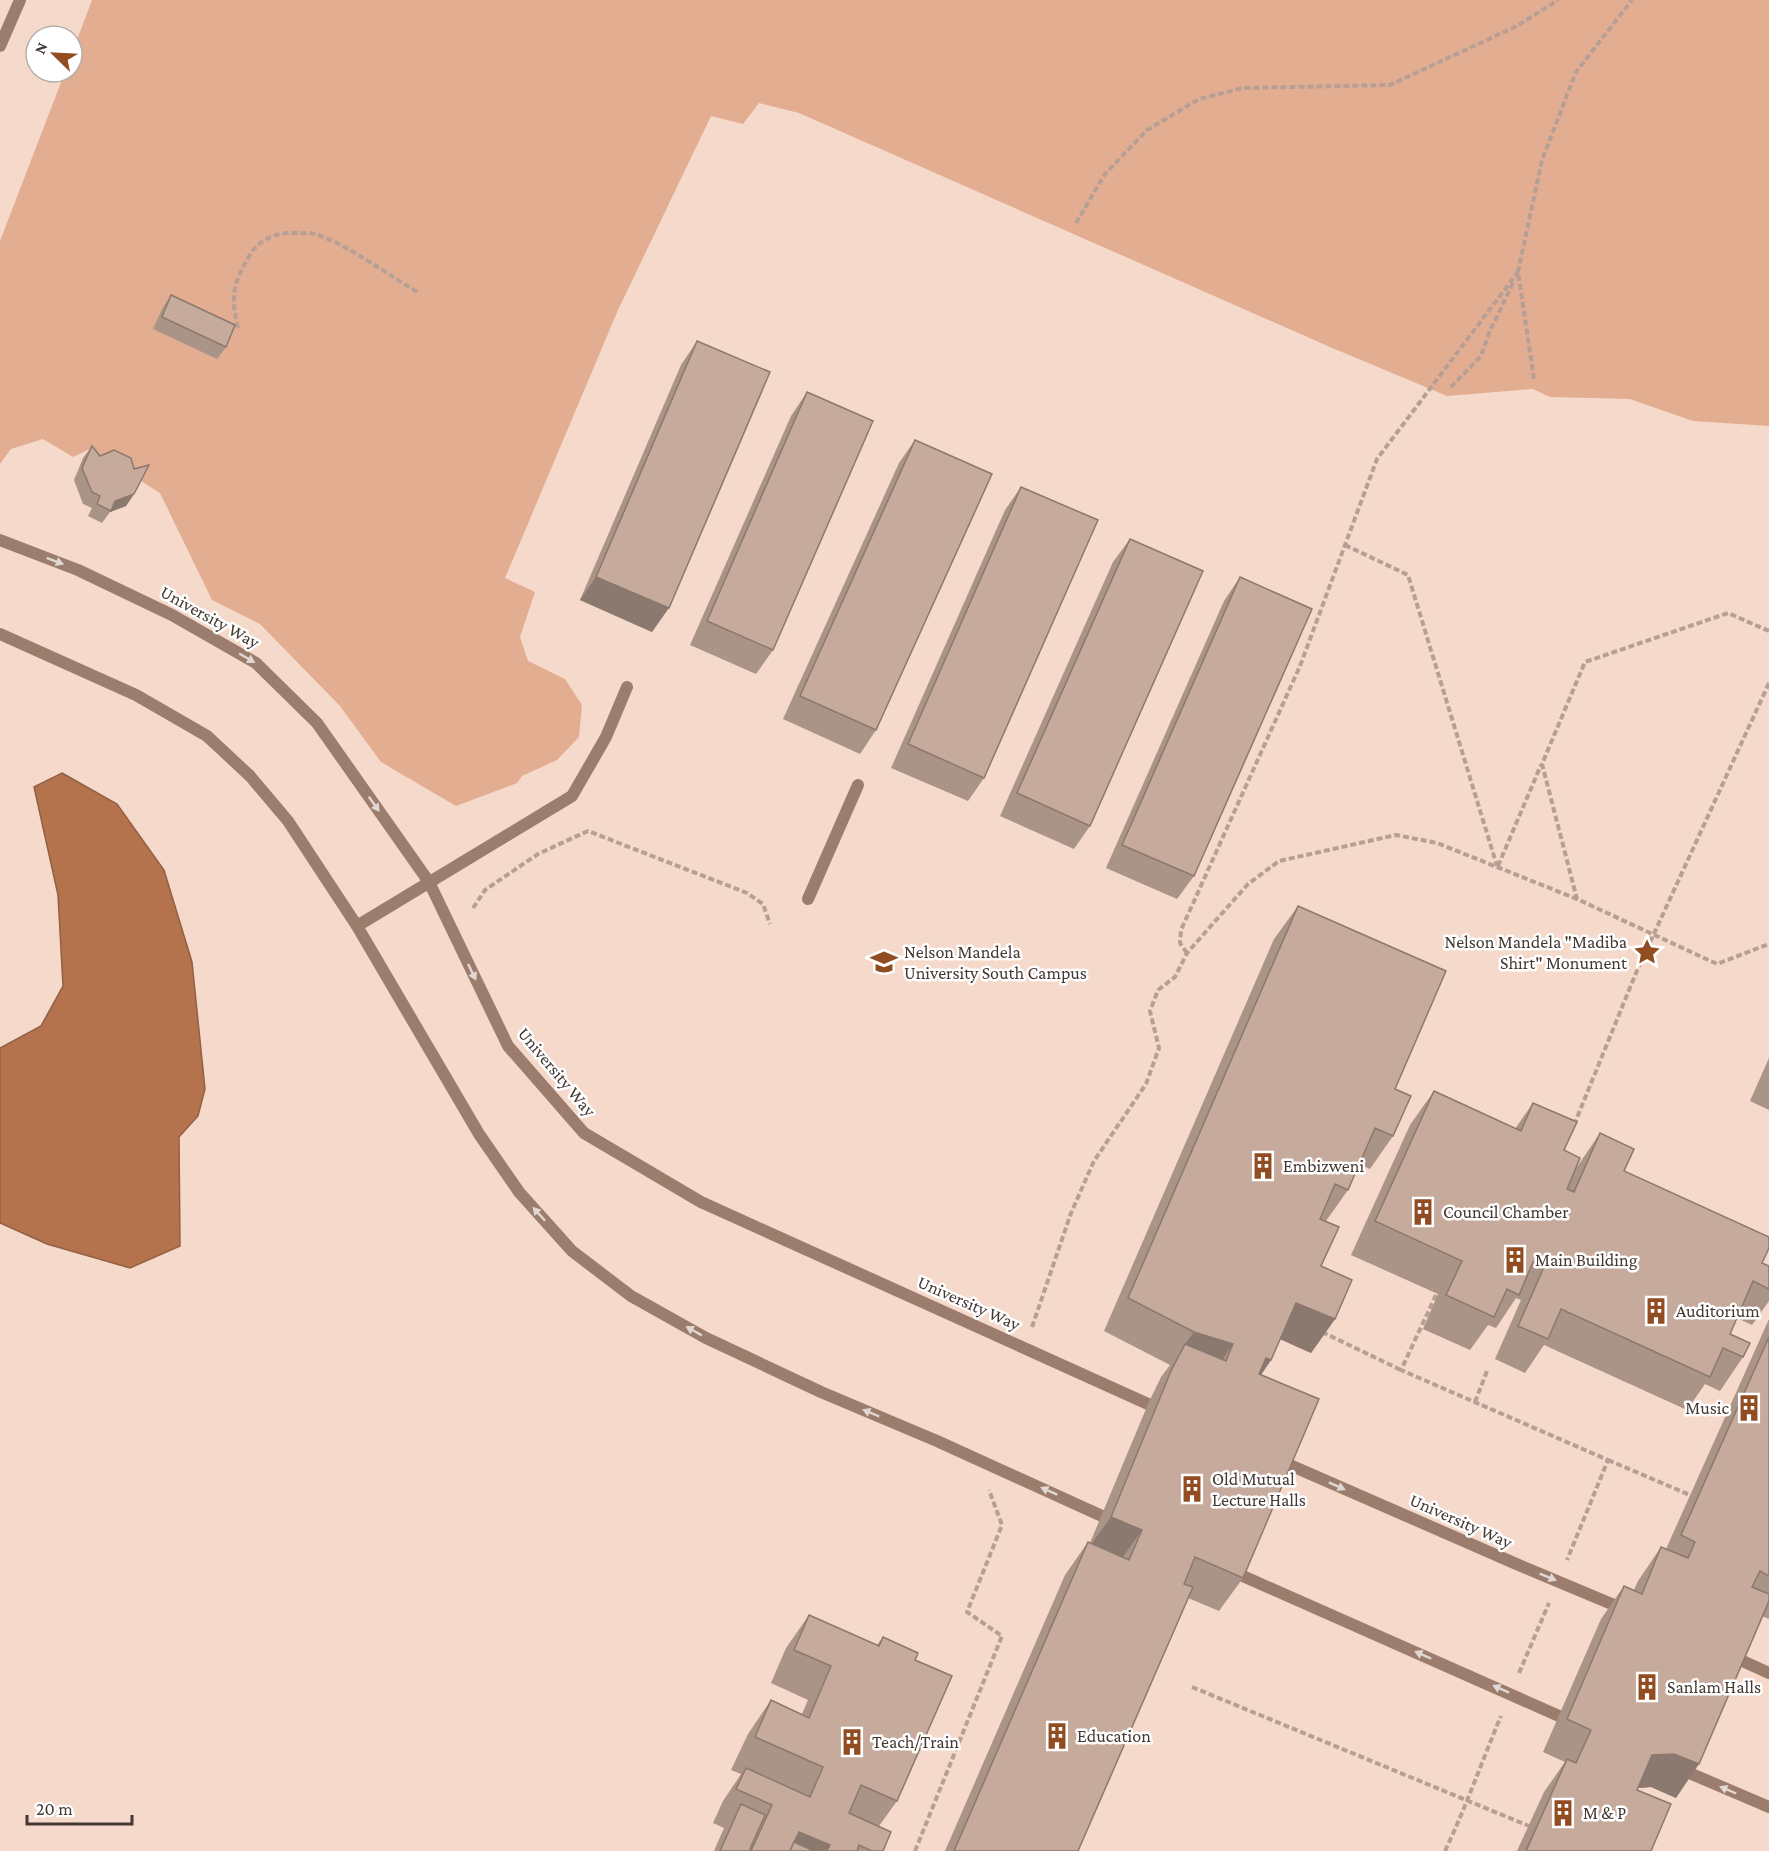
<svg xmlns="http://www.w3.org/2000/svg" width="1769" height="1851" font-family="'Crimson Pro',serif">
	<style>
		.green { fill: #e3ad91 }
		.water { fill: #b4724d; stroke: #926145; stroke-width: 1.5 }
		.lines { fill: none; stroke-linecap: round; stroke-linejoin: round }
		.path { stroke: #b69f94; stroke-width: 4; stroke-dasharray: 6 3; stroke-linecap: butt }
		.lane { stroke: #9c7d6d; stroke-width: 12 }
		.wall { fill: #aa9387 }
		.shaded-wall { fill: #8b786e }
		.building { fill: #c6ab9d; stroke: #8b786e; stroke-width: 1.5 }
		.oneway { fill: #e1d8d3 }
		.labels { text-anchor: middle; stroke-width: 5; stroke-linejoin: round; paint-order: stroke }
		.street-label { font-size: 18px; fill: #443833; stroke: #fff }
		.poi-label { font-size: 18px; fill: #443833; stroke: #fff; text-anchor: start }
	</style>
	<rect width="100%" height="100%" fill="#f5d9ca"/>
	<polygon class="green" points="92,0 1769,0 1769,426 1693,421 1630,399 1550,397 1533,389 1447,396 1330,347 799,113 759,103 743,124 711,116 618,310 505,578 535,592 520,637 528,661 565,679 582,705 579,737 557,760 522,776 517,783 456,806 381,762 340,706 260,624 212,600 160,493 90,449 73,457 43,439 11,449 0,464 0,241 65,72 72,72 72,53"/>
	<polygon class="water" points="62,773 117,804 164,870 192,962 205,1089 198,1116 179,1137 180,1246 130,1268 47,1244 0,1223 0,1048 41,1026 63,986 58,895 34,787"/>
	<g class="lines">
		<g class="path">
			<polyline points="1076,223 1105,174 1147,130 1199,99 1243,88 1390,85 1517,26 1558,0"/>
			<path d="M238,328c-7,-31 -6,-42 10,-70 10,-19 28,-26 49,-25 6,0 13,0 18,1 32,10 75,42 104,59"/>
			<polyline points="1534,379 1518,272 1542,160 1576,72 1632,0"/>
			<polyline points="1451,387 1481,356 1489,333 1514,281"/>
			<polyline points="1345,545 1408,575 1497,866"/>
			<polyline points="1769,631 1728,613 1585,662 1542,764 1577,899 1717,964 1769,944"/>
			<polyline points="1498,866 1541,765"/>
			<polyline points="473,908 485,890 538,854 588,831 747,893 763,904 770,924"/>
			<polyline points="1187,953 1180,943 1181,930 1300,666 1377,459 1518,272"/>
			<polyline points="1574,1125 1636,973 1769,683"/>
			<polyline points="1436,1295 1401,1370 1608,1460 1567,1560"/>
			<polyline points="1032,1327 1071,1213 1094,1161 1146,1084 1159,1048 1150,1011 1158,990 1175,977 1187,953 1248,884 1279,861 1396,835 1437,843 1577,899"/>
			<polyline points="1322,1332 1401,1370"/>
			<polyline points="1475,1402 1487,1371"/>
			<polyline points="1608,1460 1690,1495"/>
			<polyline points="1519,1673 1549,1603"/>
			<polyline points="1192,1687 1529,1826"/>
			<polyline points="915,1851 1002,1636 967,1612 1002,1525 989,1490"/>
			<path d="M1445,1851c21,-44 37,-90 56,-135"/>
		</g>
		<g class="lane">
			<polyline points="0,46 20,0"/>
			<polyline points="0,540 78,570 172,615 256,663 317,723 429,882 508,1046 584,1133 701,1202 1148,1404"/>
			<polyline points="0,634 136,695 207,736 250,776 288,821 357,926 479,1134 519,1192 572,1251 631,1296 706,1338 821,1392 937,1441 1102,1516"/>
			<polyline points="808,899 858,785"/>
			<polyline points="357,926 572,796 606,737 627,687"/>
			<polyline points="1283,1462 1521,1566 1626,1610"/>
			<polyline points="1236,1573 1559,1716"/>
			<polyline points="1736,1658 1769,1673"/>
			<polyline points="1687,1772 1769,1807"/>
		</g>
	</g>
	<g class="wall">
		<polygon points="171,295 226,347 217,359 153,329 163,307"/>
		<polygon points="697,341 652,632 580,600 681,365"/>
		<polygon points="807,392 773,650 756,674 690,645 791,416"/>
		<polygon points="915,440 876,730 860,754 783,719 899,463"/>
		<polygon points="92,446 134,494 126,506 110,512 102,523 88,516 92,508 83,504 74,480 83,458"/>
		<polygon points="1021,487 984,778 968,801 891,768 1005,510"/>
		<polygon points="1130,539 1090,826 1074,849 1000,816 1113,562"/>
		<polygon points="1240,577 1194,876 1177,899 1106,868 1224,601"/>
		<polygon points="1298,906 1395,1089 1393,1136 1370,1169 1359,1164 1348,1190 1326,1221 1321,1266 1335,1319 1311,1353 1280,1339 1271,1360 1261,1375 1243,1578 1219,1611 1188,1598 1078,1851 945,1851 1065,1575 1088,1542 1090,1543 1148,1404 1161,1377 1170,1365 1104,1331 1274,939"/>
		<polygon points="1769,1058 1769,1110 1750,1101"/>
		<polygon points="1434,1091 1515,1129 1533,1103 1564,1150 1577,1167 1600,1133 1624,1171 1762,1263 1769,1266 1769,1301 1752,1325 1737,1318 1730,1334 1743,1357 1720,1391 1705,1384 1687,1410 1544,1345 1525,1373 1495,1359 1521,1300 1516,1298 1496,1328 1488,1325 1470,1350 1423,1329 1438,1294 1351,1255 1410,1125"/>
		<polygon points="1769,1319 1769,1619 1762,1616 1676,1798 1651,1787 1638,1788 1637,1790 1651,1851 1517,1851 1544,1792 1565,1762 1543,1752 1601,1619 1624,1586 1634,1590 1638,1581 1661,1547 1666,1549"/>
		<polygon points="809,1615 877,1645 883,1637 915,1660 897,1801 879,1826 883,1851 714,1851 724,1828 713,1823 723,1801 741,1774 731,1770 748,1734 771,1700 802,1714 808,1700 771,1683 786,1648"/>
	</g>
	<g class="shaded-wall">
		<polygon points="134,494 126,506 110,512 115,501"/>
		<polygon points="596,577 669,608 652,632 580,600"/>
		<polygon points="1296,1303 1335,1319 1311,1353 1273,1336"/>
		<polygon points="1194,1332 1233,1344 1210,1378 1182,1348"/>
		<polygon points="1266,1358 1271,1360 1248,1394"/>
		<polygon points="1111,1517 1142,1530 1118,1564 1087,1550"/>
		<polygon points="1674,1754 1699,1764 1676,1798 1651,1787 1628,1789 1652,1755"/>
		<polygon points="799,1832 830,1845 826,1851 788,1851"/>
	</g>
	<g class="building">
		<polygon points="171,295 235,325 226,347 162,317"/>
		<polygon points="697,341 770,372 669,608 596,577"/>
		<polygon points="807,392 873,421 773,650 707,621"/>
		<polygon points="915,440 992,474 876,730 800,696"/>
		<polygon points="92,446 100,456 114,450 131,458 134,469 149,465 134,494 115,501 111,511 97,504 100,496 92,492 82,468"/>
		<polygon points="1021,487 1098,520 984,778 908,744"/>
		<polygon points="1130,539 1203,571 1090,826 1017,793"/>
		<polygon points="1240,577 1312,609 1194,876 1122,845"/>
		<polygon points="1298,906 1446,971 1395,1089 1411,1096 1393,1136 1375,1128 1348,1190 1335,1184 1320,1219 1339,1227 1321,1266 1352,1280 1335,1319 1296,1303 1271,1360 1266,1358 1259,1374 1319,1399 1243,1578 1195,1557 1184,1584 1193,1587 1078,1851 954,1851 1088,1542 1129,1560 1142,1530 1111,1517 1171,1371 1185,1344 1226,1361 1233,1344 1194,1332 1128,1298"/>
		<polygon points="1434,1091 1521,1131 1533,1103 1577,1122 1564,1150 1580,1158 1567,1189 1574,1192 1600,1133 1634,1149 1624,1171 1769,1237 1769,1248 1762,1263 1769,1266 1769,1289 1753,1281 1730,1334 1750,1343 1743,1357 1723,1348 1710,1377 1561,1309 1548,1339 1518,1326 1544,1267 1533,1262 1519,1295 1507,1289 1494,1317 1446,1295 1462,1261 1375,1221"/>
		<polygon points="1769,1337 1769,1576 1760,1571 1752,1587 1769,1594 1769,1601 1699,1764 1674,1754 1652,1755 1637,1790 1671,1804 1651,1851 1526,1851 1567,1759 1576,1763 1591,1730 1567,1719 1624,1586 1642,1594 1661,1547 1688,1558 1695,1542 1681,1535"/>
		<polygon points="809,1615 879,1646 883,1637 918,1653 915,1660 952,1676 897,1801 861,1785 849,1813 891,1832 883,1851 872,1851 859,1845 857,1851 827,1851 830,1845 799,1832 790,1851 751,1851 772,1805 736,1789 746,1768 810,1797 823,1767 755,1737 771,1700 809,1718 831,1666 794,1650"/>
		<polygon points="741,1804 765,1815 749,1851 720,1851"/>
		<polygon points="794,1842 814,1851 790,1851"/>
	</g>
	<defs><path id="oneway-solid" d="M-6-.8H1V-3.2L6.5 0L1 3.2V.8H-6Z" transform="scale(1.5)"/></defs>
	<g class="oneway">
		<use href="#oneway-solid" transform="translate(55 561) rotate(21)"/>
		<use href="#oneway-solid" transform="translate(247 658) rotate(30)"/>
		<use href="#oneway-solid" transform="translate(374 804) rotate(55)"/>
		<use href="#oneway-solid" transform="translate(472 972) rotate(64)"/>
		<use href="#oneway-solid" transform="translate(539 1214) rotate(-132)"/>
		<use href="#oneway-solid" transform="translate(694 1331) rotate(-151)"/>
		<use href="#oneway-solid" transform="translate(871 1413) rotate(-157)"/>
		<use href="#oneway-solid" transform="translate(1337 1486) rotate(24)"/>
		<use href="#oneway-solid" transform="translate(1049 1491) rotate(-156)"/>
		<use href="#oneway-solid" transform="translate(1548 1577) rotate(22)"/>
		<use href="#oneway-solid" transform="translate(1423 1655) rotate(-156)"/>
		<use href="#oneway-solid" transform="translate(1501 1689) rotate(-156)"/>
		<use href="#oneway-solid" transform="translate(1728 1790) rotate(-157)"/>
	</g>
	<defs>
		<symbol id="sight-bare" viewBox="-9 -9 18 18"><path d="M0-6L1.8-2.2L6-1.7L2.9 1.2L3.7 5.4L0 3.3L-3.7 5.4L-2.9 1.2L-6-1.7L-1.8-2.2Z" fill="#914c22" stroke="#fff" stroke-width="2.5" paint-order="stroke"/></symbol>
		<symbol id="university-bare" viewBox="-9 -9 18 18"><path d="M0-5L7-2L0 1L-7-2ZM-4 1L0 2.5L4 1V4Q0 6-4 4Z" fill="#914c22" stroke="#fff" stroke-width="2.5" paint-order="stroke"/></symbol>
		<symbol id="building-bare" viewBox="-9 -9 18 18"><path d="M-4-6H4V6H1V3H-1V6H-4ZM-2.5-4.3h1.7v1.8h-1.7ZM.8-4.3h1.7v1.8H.8ZM-2.5-1h1.7V.8h-1.7ZM.8-1h1.7V.8H.8Z" fill="#914c22" stroke="#fff" stroke-width="2.5" paint-order="stroke"/></symbol>
	</defs>
	<g fill-rule="evenodd">
		<use href="#sight-bare" x="1628" y="933" width="38" height="38"/>
		<use href="#university-bare" x="865" y="943" width="38" height="38"/>
		<use href="#building-bare" x="1244" y="1147" width="38" height="38"/>
		<use href="#building-bare" x="1404" y="1193" width="38" height="38"/>
		<use href="#building-bare" x="1496" y="1241" width="38" height="38"/>
		<use href="#building-bare" x="1637" y="1292" width="38" height="38"/>
		<use href="#building-bare" x="1730" y="1389" width="38" height="38"/>
		<use href="#building-bare" x="1173" y="1470" width="38" height="38"/>
		<use href="#building-bare" x="1628" y="1668" width="38" height="38"/>
		<use href="#building-bare" x="1038" y="1717" width="38" height="38"/>
		<use href="#building-bare" x="833" y="1723" width="38" height="38"/>
		<use href="#building-bare" x="1544" y="1794" width="38" height="38"/>
	</g>
	<g class="labels">
		<g class="street-label">
			<text transform="translate(210 617) rotate(29)" y="6">University Way</text>
			<text transform="translate(557 1072) rotate(50)" y="6">University Way</text>
			<text transform="translate(969 1303) rotate(24)" y="6">University Way</text>
			<text transform="translate(1461 1521) rotate(24)" y="6">University Way</text>
		</g>
		<g class="poi-label">
			<text x="1627" y="948" text-anchor="end">Nelson Mandela "Madiba<tspan x="1627" dy="21">Shirt" Monument</tspan></text>
			<text x="904" y="958">Nelson Mandela<tspan x="904" dy="21">University South Campus</tspan></text>
			<text x="1283" y="1172">Embizweni</text>
			<text x="1443" y="1218">Council Chamber</text>
			<text x="1535" y="1266">Main Building</text>
			<text x="1676" y="1317">Auditorium</text>
			<text x="1729" y="1414" text-anchor="end">Music</text>
			<text x="1212" y="1485">Old Mutual<tspan x="1212" dy="21">Lecture Halls</tspan></text>
			<text x="1667" y="1693">Sanlam Halls</text>
			<text x="1077" y="1742">Education</text>
			<text x="872" y="1748">Teach/Train</text>
			<text x="1583" y="1819">M &amp; P</text>
		</g>
	</g>
	<g transform="translate(54 54) rotate(294)"><circle r="28" fill="#ffffff" stroke="#b4afad" stroke-width="1.5"/>
	<path d="M0-4.5L10 22L0 15L-10 22Z" fill="#914c22"/>
	<text y="-9" font-size="16" font-weight="bold" text-anchor="middle" fill="#443833">N</text>
	</g>
	<path d="M27 1815v9h105v-9" fill="none" stroke="#443833" stroke-width="3"/>
	<text x="36" y="1815" font-size="18" fill="#443833" stroke="#ffffff" stroke-width="4.5" paint-order="stroke">20 m</text>
</svg>
